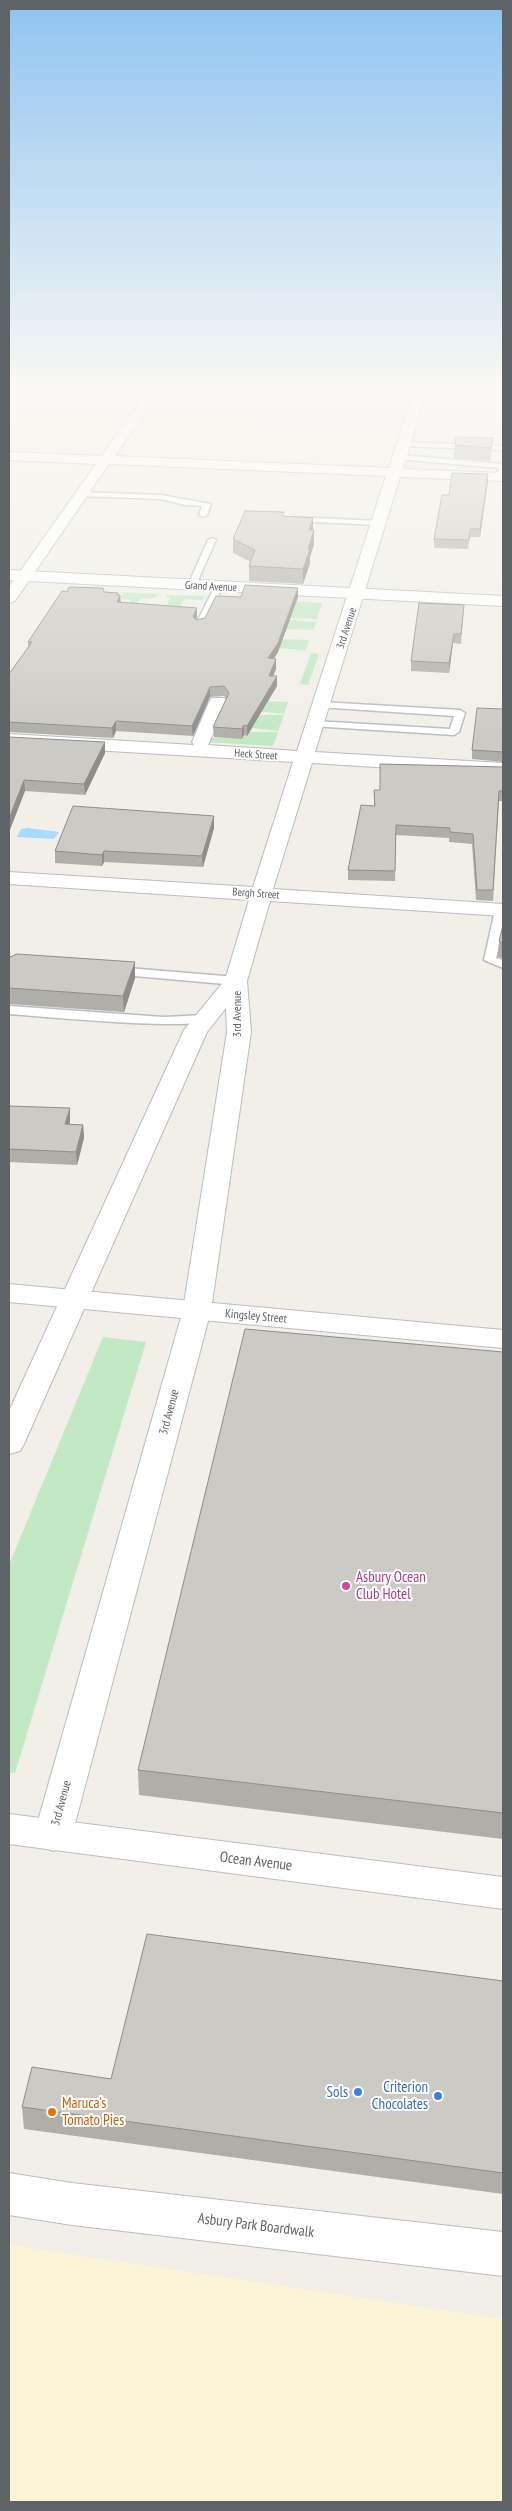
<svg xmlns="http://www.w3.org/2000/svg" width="512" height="2511" font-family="'PT Sans Narrow',sans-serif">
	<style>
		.green { fill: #c3e9c4 }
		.sand { fill: #fcf4d7 }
		.water { fill: #a9d9ff }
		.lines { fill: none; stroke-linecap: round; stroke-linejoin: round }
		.lane-casing { stroke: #b9bdc1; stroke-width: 3 }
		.street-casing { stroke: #b9bdc1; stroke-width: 2 }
		.secondary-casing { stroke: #babec3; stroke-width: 2 }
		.lane { fill: #fff; fill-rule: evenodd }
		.street { fill: #fff; fill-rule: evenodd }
		.secondary { fill: #fff; fill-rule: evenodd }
		.wall { fill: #afaea9 }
		.shaded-wall { fill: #8f8d89 }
		.building { fill: #cccac4; stroke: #8f8d89 }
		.hotel-dot { fill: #d1479c; stroke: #fff; stroke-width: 2 }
		.shop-dot { fill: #3f7fe0; stroke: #fff; stroke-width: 2 }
		.food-dot { fill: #e8710a; stroke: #fff; stroke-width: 2 }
		.labels { text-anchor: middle; stroke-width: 4; stroke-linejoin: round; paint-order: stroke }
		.far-street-label { font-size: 11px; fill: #5e6368; stroke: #fff }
		.street-label { font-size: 12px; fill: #5e6368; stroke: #fff }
		.near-hotel-label { font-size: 15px; fill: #b23c85; stroke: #fff; text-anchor: start }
		.near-street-label { font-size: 15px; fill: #5e6368; stroke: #fff }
		.near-shop-label { font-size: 15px; fill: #366cbe; stroke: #fff; text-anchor: end }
		.near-food-label { font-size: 15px; fill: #c56008; stroke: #fff; text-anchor: start }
	</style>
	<rect width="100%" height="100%" fill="#f1efe7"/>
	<g class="green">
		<polygon points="117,592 160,594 154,598 140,599 136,605 132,605 130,600 120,598 119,596 125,594"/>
		<polygon points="166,595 205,596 202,600 184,599 179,609 166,608 170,598 165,597"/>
		<polygon points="223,598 322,603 317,619 289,618"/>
		<polygon points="289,620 316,622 313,630 282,629"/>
		<polygon points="278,639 309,640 306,650 275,648"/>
		<polygon points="311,653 319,654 308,685 300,684"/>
		<polygon points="258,701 288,702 284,714 257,711"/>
		<polygon points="258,715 284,715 278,731 252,728"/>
		<polygon points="249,732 278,732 273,746 204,742 206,737 242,739"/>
		<polygon points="103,1337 146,1342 15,1773 9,1773 9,1565"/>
	</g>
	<polygon class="sand" points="9,2245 503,2319 503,2502 9,2502"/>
	<polygon class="water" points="28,828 59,832 54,839 17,837 21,829"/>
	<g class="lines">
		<defs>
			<g id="lane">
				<polygon points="401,442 503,446 503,450 404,446"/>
				<polygon points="400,455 503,464 503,478 500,479 496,477 499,468 397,459 397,455"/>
				<polygon points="81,492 161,495 211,504 207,515 203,517 199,515 202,506 185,505 161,499 78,496 77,494"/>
				<polygon points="293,517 379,521 383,523 379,525 290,521 289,519"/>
				<polygon points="212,538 216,540 196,585 189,587 188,585 208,540"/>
				<polygon points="216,584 223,586 203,626 196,628 195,626"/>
				<polygon points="321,702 460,710 465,713 459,732 454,735 311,726 311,722 315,721 450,729 454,716 318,707 316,705"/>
				<polygon points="501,906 503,907 503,927 496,958 503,960 503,968 484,960 495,910"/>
				<polygon points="116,967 236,977 242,981 236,985 112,974 110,971 112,968"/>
				<path d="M9,1006l155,11 41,-2 6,4c-11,13 -175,-3 -202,-5z"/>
			</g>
			<g id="street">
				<polygon points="149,389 161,389 115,456 389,468 415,389 427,389 403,469 503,473 503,481 400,477 315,752 503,763 503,775 312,763 273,889 503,904 503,916 270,901 247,981 251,1032 211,1310 72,1835 66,1846 53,1851 40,1846 34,1835 183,1310 227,1032 226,1008 207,1032 24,1444 20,1451 9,1454 9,1411 184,1030 225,980 249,900 9,884 9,872 253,887 293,762 9,745 9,734 194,745 192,742 209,702 212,698 224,698 227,702 208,745 297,751 386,476 109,464 15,601 9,603 9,587 96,464 9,460 9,452 102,456"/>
				<polygon points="9,2173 72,2183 503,2232 503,2276 72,2225 9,2215"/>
			</g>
			<g id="secondary">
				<polygon points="9,570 503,596 503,606 9,580"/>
				<polygon points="9,1284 503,1330 503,1348 9,1302"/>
				<polygon points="9,1814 503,1877 503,1909 9,1844"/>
			</g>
		</defs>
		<use href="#lane" class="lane-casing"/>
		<use href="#street" class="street-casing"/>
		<use href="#secondary" class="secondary-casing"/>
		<use href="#lane" class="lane"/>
		<use href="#street" class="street"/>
		<use href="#secondary" class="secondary"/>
	</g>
	<g class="wall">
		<polygon points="493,438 490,461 454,458 455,445"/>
		<polygon points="488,474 480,537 470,537 468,549 434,548 434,539 449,495"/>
		<polygon points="284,516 313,518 313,530 314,530 314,544 310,557 310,563 303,584 249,581 249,566 251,562 233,553 233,539"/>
		<polygon points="298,588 298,597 278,652 274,659 276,659 276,669 273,676 277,676 277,686 247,736 244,735 242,739 214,737 213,727 226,699 224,696 210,697 193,736 116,731 113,738 9,732 9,674 28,648 28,642 104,592 118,593 118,595 120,595 120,602 197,608 197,617 196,620 205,618 241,597"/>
		<polygon points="464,605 461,644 453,643 449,673 411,671 411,661"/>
		<polygon points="503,709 503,762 472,759 472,750"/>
		<polygon points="9,737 105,753 85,795 25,791 9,832"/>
		<polygon points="380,764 503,767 503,801 499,801 493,901 476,900 472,844 449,842 449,838 396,835 395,881 348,880 348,870 374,806 374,790 380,790"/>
		<polygon points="214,828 203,867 104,862 102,866 55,863 55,851"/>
		<polygon points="503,925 503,958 498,957 499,941"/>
		<polygon points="9,960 135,962 135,978 124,1012 9,1004 9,1005"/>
		<polygon points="9,1106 70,1121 70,1124 83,1125 84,1138 77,1165 9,1162"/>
		<polygon points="503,1352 503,1839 139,1795 138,1770"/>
		<polygon points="503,1981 503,2194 24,2129 22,2107 111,2079"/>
	</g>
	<g class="shaded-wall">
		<polygon points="488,474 488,482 480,537 480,529"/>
		<polygon points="313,518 313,532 309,530"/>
		<polygon points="314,530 314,544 310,557 310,563 303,584 303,569"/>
		<polygon points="298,588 298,597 278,652 268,668 268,658"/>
		<polygon points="118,593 118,600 120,595 121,604 118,611 117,595"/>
		<polygon points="197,608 197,617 193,625 193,616"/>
		<polygon points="454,634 453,643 449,673 449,663"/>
		<polygon points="276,659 276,669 269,686 269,676"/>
		<polygon points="277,676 277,686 247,736 247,726"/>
		<polygon points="210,687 210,697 193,736 192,726"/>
		<polygon points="116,721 116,731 113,738 112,728"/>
		<polygon points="244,725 244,735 242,739 242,729"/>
		<polygon points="105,742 105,753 85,795 84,784"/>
		<polygon points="24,780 25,791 9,832 9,819"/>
		<polygon points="214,816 214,828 203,867 202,856"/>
		<polygon points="104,851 104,862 102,866 102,855"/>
		<polygon points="135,962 135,978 124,1012 123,996"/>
		<polygon points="70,1108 70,1121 66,1137 65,1124"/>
		<polygon points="83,1125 84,1138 77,1165 76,1152"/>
	</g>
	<g class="building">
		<polygon points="456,437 493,438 491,448 455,445"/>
		<polygon points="452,473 488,474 480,529 470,529 469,540 434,539 442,495 449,495"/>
		<polygon points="245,511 284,512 282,516 313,518 309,530 314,530 308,549 310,549 303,569 249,566 255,550 233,539"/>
		<polygon points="245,585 298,588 278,643 268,658 276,659 269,676 277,676 247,726 244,725 242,729 213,727 229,693 224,686 210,687 192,726 116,721 112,728 9,722 9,674 32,642 28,642 62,591 67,592 69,587 103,588 104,592 118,593 117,595 120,595 117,602 197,608 193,616 196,620 205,618 216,596 241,597"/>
		<polygon points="419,603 464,605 461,634 454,634 449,663 411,661"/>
		<polygon points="477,708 503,709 503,752 472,750"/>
		<polygon points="9,737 105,742 84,784 24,780 9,819"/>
		<polygon points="380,764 503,767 503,791 499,791 493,890 477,890 473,834 450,832 450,828 396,825 395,871 348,870 361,805 375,806 374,790 380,790"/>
		<polygon points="73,806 214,816 202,856 104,851 102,855 55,851"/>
		<polygon points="503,925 503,943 499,941"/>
		<polygon points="17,954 135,962 123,996 9,988 9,960 10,957"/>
		<polygon points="9,1106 70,1108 65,1124 83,1125 76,1152 9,1149"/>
		<polygon points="245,1329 503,1352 503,1813 138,1770"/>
		<polygon points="147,1934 503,1981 503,2173 22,2107 32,2067 111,2079"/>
	</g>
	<linearGradient id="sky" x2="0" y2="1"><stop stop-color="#8fc3f1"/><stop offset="0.52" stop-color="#f9f8f4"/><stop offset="1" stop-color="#f9f8f4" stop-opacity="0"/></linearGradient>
	<rect width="512" height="741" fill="url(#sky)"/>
	<circle class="hotel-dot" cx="346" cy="1586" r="5"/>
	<g class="shop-dot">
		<circle cx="358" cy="2092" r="5"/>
		<circle cx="438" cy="2096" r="5"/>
	</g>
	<circle class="food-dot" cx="52" cy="2112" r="5"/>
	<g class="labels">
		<g class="far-street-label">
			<text transform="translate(211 586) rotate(3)" y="4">Grand Avenue</text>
			<text transform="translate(346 628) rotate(-72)" y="4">3rd Avenue</text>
			<text transform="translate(256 754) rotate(4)" y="4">Heck Street</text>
			<text transform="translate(256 893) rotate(4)" y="4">Bergh Street</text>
		</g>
		<g class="street-label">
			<text transform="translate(237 1014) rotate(-90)" y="4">3rd Avenue</text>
			<text transform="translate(256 1316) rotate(5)" y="4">Kingsley Street</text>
			<text transform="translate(169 1412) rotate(-75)" y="4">3rd Avenue</text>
			<text transform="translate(61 1803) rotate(-75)" y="4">3rd Avenue</text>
		</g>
		<g class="near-hotel-label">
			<text x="356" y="1582">Asbury Ocean<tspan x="356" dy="17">Club Hotel</tspan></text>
		</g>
		<g class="near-street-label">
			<text transform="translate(256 1861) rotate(7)" y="5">Ocean Avenue</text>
			<text transform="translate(256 2225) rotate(7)" y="5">Asbury Park Boardwalk</text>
		</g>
		<g class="near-shop-label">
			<text x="428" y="2092">Criterion<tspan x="428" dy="17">Chocolates</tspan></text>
			<text x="348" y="2097">Sols</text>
		</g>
		<g class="near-food-label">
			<text x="62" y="2108">Maruca's<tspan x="62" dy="17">Tomato Pies</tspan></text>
		</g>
	</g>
	<rect width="512" height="2511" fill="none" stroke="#5e6368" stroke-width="20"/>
</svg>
